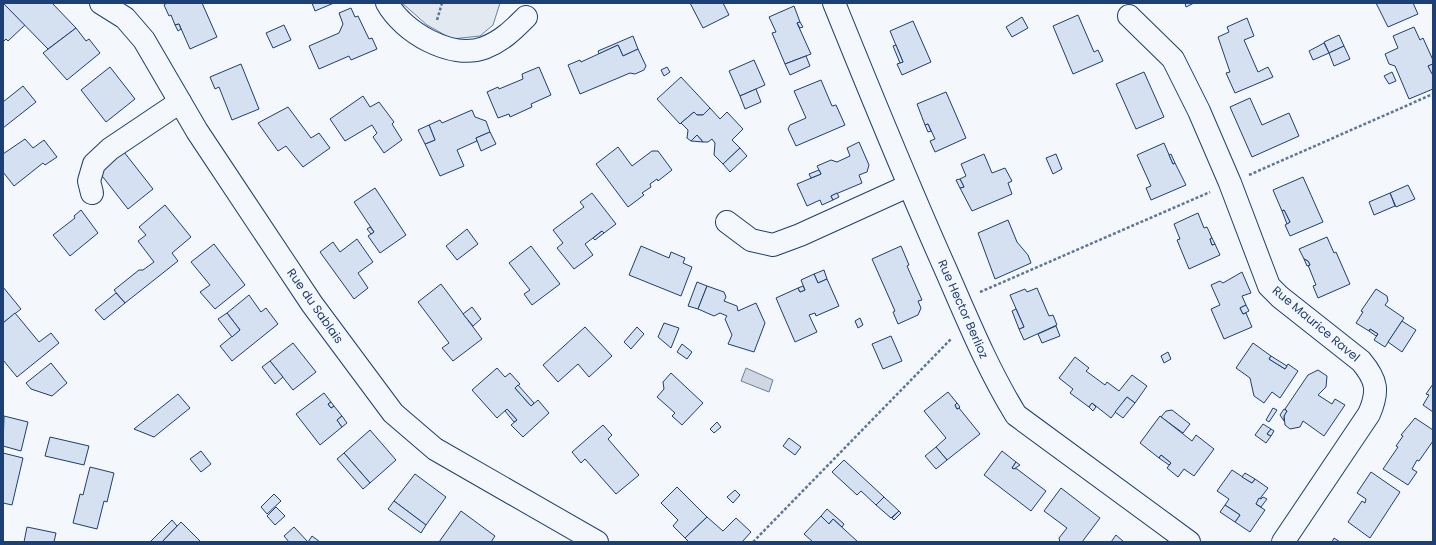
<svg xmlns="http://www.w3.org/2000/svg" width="1436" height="545" font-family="Poppins,sans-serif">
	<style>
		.green { fill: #e3e9f0; stroke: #687fa3 }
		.water { fill: #cfd7e4; stroke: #687fa3 }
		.building { fill: #d5e0f0; stroke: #1d3f73 }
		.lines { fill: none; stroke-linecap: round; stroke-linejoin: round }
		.minor-casing { stroke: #1d3f73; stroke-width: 24 }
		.path { stroke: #5e769c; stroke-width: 2.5; stroke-dasharray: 3 2; stroke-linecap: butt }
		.minor { stroke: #f4f7fb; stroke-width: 22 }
		.labels { text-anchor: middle; stroke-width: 3; stroke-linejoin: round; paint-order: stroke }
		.street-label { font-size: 12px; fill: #1d3f73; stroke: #f4f7fb }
	</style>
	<rect width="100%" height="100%" fill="#f4f7fb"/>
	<polygon class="green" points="402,3 500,3 493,25 480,36 452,39 427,25"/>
	<polygon class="water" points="746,368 773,380 769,392 741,381"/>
	<g class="building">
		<polygon points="3,3 25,25 8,41 6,39 3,42"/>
		<polygon points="3,3 52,3 76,28 48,49"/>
		<polygon points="167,3 202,3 217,37 190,49 179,24 175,25 171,15 169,16 164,5"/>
		<polygon points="312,3 334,3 315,11"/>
		<polygon points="690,3 723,3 729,15 703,28"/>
		<polygon points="1185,3 1194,3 1186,7"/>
		<polygon points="1376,3 1413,3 1418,14 1388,27"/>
		<polygon points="794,6 800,22 797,23 811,54 785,64 772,33 776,32 769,17"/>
		<polygon points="351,8 355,17 358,16 369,39 372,38 377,49 351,60 349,56 319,69 309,46 339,33 343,24 339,13"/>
		<polygon points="1078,15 1094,52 1098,50 1103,61 1073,74 1053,26"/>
		<polygon points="1022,17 1028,28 1012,37 1006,27"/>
		<polygon points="1247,18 1254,36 1244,40 1258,72 1268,67 1273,77 1235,93 1226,73 1230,72 1218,37 1229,32 1227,27"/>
		<polygon points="913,21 931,62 902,75 897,64 903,62 890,31"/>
		<polygon points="800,22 803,27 800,28 797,23"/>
		<polygon points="179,24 181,29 178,31 175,25"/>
		<polygon points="284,25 291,40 273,48 266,33"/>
		<polygon points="1414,27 1420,40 1423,38 1433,60 1433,64 1428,66 1433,74 1433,89 1409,99 1395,66 1389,64 1385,54 1398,48 1393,36"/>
		<polygon points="76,28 86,41 89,39 100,53 67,80 43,53"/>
		<polygon points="1339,35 1344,46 1329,53 1324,42"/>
		<polygon points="633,36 638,49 623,56 618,45 599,54 598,51"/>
		<polygon points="1324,43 1329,53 1313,60 1309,51"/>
		<polygon points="618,45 623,56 638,49 646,66 644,70 635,74 630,73 580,94 568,65 580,60 581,62"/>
		<polygon points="896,45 903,62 900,63 893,46"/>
		<polygon points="1344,46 1350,59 1334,66 1329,53"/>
		<polygon points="806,56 810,66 790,75 785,64"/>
		<polygon points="754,60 765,85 740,96 729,71"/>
		<polygon points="241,64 259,109 232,120 219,87 215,89 210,77"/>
		<polygon points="1433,64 1433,74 1432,74 1428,66"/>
		<polygon points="110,67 135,99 106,122 81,90"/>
		<polygon points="539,67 551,95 531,104 532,107 510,117 509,114 498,118 487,92 498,87 499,89 523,79 522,74"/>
		<polygon points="667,67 670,72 664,76 661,70"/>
		<polygon points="1144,72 1164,117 1136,129 1116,84"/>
		<polygon points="1392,72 1396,81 1389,84 1384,76"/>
		<polygon points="681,77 710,108 703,115 697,115 694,112 680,124 657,99"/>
		<polygon points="821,80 832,106 836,105 845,125 796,146 788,129 790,125 806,118 794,91"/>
		<polygon points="23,86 36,102 3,128 3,102"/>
		<polygon points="756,89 761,102 745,109 740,96"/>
		<polygon points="946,92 966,138 935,152 930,141 935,139 928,124 925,125 917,104"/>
		<polygon points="363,96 370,107 379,102 394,122 392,124 402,140 384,153 373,137 377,133 372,125 345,141 330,119"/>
		<polygon points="1250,98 1262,125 1289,113 1299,136 1252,157 1230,107"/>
		<polygon points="288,107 311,138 319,133 330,148 303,167 286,146 278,151 258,123"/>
		<polygon points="710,108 720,119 727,112 743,129 732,140 740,148 723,164 714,155 715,143 712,139 708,142 703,142 697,135 691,141 687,138 688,130 681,123 694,112 697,115 703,115"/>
		<polygon points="472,110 475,117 486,121 490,132 476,138 477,141 457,150 464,166 440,176 425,144 435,140 429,125 440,120 442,123"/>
		<polygon points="928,124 931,131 928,132 925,125"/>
		<polygon points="429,125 435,140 425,144 418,130"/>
		<polygon points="490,132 496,144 481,151 476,138"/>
		<polygon points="697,135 703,142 691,141"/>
		<polygon points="25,139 33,148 44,140 57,157 45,165 43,163 14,186 3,172 3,154"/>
		<polygon points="859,142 869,165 867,172 859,175 862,183 831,196 833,200 822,205 820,200 807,206 797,184 821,174 817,166 831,160 837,162 850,156 847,148"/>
		<polygon points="1164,143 1173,164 1175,163 1186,185 1151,200 1146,188 1151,186 1137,155"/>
		<polygon points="618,147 632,166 652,151 658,151 672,170 658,181 657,179 650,184 651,187 642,193 644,195 628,207 596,164"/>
		<polygon points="740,148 747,156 730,172 723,164"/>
		<polygon points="124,152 153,189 128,209 99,172"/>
		<polygon points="984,154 992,173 1005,168 1012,181 1008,183 1012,194 972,211 960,188 964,187 960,179 966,176 961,164"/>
		<polygon points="1056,154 1062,169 1053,174 1046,158"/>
		<polygon points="1171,154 1175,163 1173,164 1169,155"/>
		<polygon points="819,170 821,174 811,178 809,174"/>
		<polygon points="1303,177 1323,222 1290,236 1285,225 1290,222 1284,210 1282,211 1273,190"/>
		<polygon points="960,179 964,187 960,188 956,180"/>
		<polygon points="1408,185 1415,199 1396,207 1390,193"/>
		<polygon points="375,188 406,235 380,253 368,236 374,232 354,202"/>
		<polygon points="592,193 616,224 604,233 602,231 585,244 593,255 574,269 557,248 563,243 553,230 584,207 580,202"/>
		<polygon points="837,193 839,197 833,200 831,196"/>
		<polygon points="1390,193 1395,206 1374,215 1369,202"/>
		<polygon points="165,205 191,237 172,253 178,261 125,303 114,290 139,270 143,270 154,262 138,241 146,235 139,227"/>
		<polygon points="81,210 98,233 70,256 53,235 75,218 74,216"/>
		<polygon points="1284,210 1290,222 1287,224 1282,211"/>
		<polygon points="1198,213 1204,228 1207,227 1212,238 1210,239 1212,245 1215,244 1220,255 1189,269 1177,240 1180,239 1174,224"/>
		<polygon points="1008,220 1017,242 1028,255 1031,263 995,279 978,233"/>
		<polygon points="370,227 374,232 371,234 367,229"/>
		<polygon points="467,229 478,244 457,260 446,246"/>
		<polygon points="602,231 604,233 595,240 593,238"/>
		<polygon points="1327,237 1334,253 1336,252 1350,284 1318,298 1313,286 1316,285 1308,265 1310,265 1308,261 1304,259 1299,249"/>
		<polygon points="1212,238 1215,244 1212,245 1210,239"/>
		<polygon points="357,239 373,262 358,273 368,288 354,299 320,252 333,242 340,252"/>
		<polygon points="214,244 245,285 215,309 200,292 210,285 191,262"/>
		<polygon points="531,246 560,284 532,305 524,294 530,290 509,263"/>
		<polygon points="641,246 669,258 671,252 685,258 683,263 692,267 681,296 629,275"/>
		<polygon points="901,246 909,265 907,266 922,300 918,301 921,308 918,315 898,324 893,312 895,311 872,259"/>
		<polygon points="1304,259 1308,261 1310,265 1307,266"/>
		<polygon points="824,270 827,279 818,283 814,274"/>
		<polygon points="1242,272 1251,293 1242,296 1246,305 1240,308 1243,314 1246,313 1252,327 1224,339 1211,309 1220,305 1211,285 1220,281 1223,283"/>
		<polygon points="814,274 818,283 827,279 839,306 816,316 815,313 809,315 817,332 795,342 776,298 798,288 800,292 805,290 801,280"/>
		<polygon points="697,282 707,286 698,309 688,306"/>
		<polygon points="441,284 482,339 453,361 442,348 449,343 418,302"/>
		<polygon points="707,286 724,292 726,297 724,301 737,306 738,311 756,303 765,323 754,352 728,344 732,335 725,319 727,316 720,313 714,316 698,309"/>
		<polygon points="803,286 805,290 800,292 798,288"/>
		<polygon points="3,287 21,309 3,323"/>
		<polygon points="1037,288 1049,316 1053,315 1057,325 1024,340 1019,329 1024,327 1010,295 1025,289 1027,292"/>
		<polygon points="1376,289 1387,296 1388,301 1385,305 1404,318 1385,347 1374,340 1378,334 1370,329 1369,331 1356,323 1363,312 1361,311"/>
		<polygon points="116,293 125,303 104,320 95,310"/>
		<polygon points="249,295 261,312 266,308 278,324 232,361 220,346 240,330 227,313"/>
		<polygon points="1246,305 1249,311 1243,314 1240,308"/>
		<polygon points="472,307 481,319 473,326 463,314"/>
		<polygon points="1016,309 1024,327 1019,329 1012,311"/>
		<polygon points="15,313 39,342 51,333 59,343 17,377 3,360 3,323"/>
		<polygon points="227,313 240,330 232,337 218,319"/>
		<polygon points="860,318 863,325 858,328 855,321"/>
		<polygon points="1402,321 1416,330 1402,352 1388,342"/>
		<polygon points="664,323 679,328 671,348 658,337"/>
		<polygon points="1056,326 1060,336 1042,343 1038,334"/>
		<polygon points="585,327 612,356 589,377 578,364 558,382 543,365"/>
		<polygon points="637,327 644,334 631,349 624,342"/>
		<polygon points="1370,329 1378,334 1376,336 1369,331"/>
		<polygon points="891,336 902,361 883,369 872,344"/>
		<polygon points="293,343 316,372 293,390 270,361"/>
		<polygon points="1253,343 1271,356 1269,359 1285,369 1288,364 1298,371 1280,398 1272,392 1264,403 1254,396 1250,378 1236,368"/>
		<polygon points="682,344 692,352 687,359 677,352"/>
		<polygon points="1168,352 1171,359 1164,363 1161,356"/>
		<polygon points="1271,356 1287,366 1285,369 1269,359"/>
		<polygon points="1075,357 1089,368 1086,371 1105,385 1107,382 1119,391 1132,375 1147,386 1135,403 1127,397 1111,418 1092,403 1089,407 1070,393 1073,389 1059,378"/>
		<polygon points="270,361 283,377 275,384 262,367"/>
		<polygon points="51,363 67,383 52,396 31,389 26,383"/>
		<polygon points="497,368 505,377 510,373 520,384 515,388 531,406 538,400 549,413 523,437 511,425 517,420 507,409 497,418 472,390"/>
		<polygon points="1318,370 1327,376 1326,387 1318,395 1332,404 1335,399 1345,405 1324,436 1303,421 1300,427 1290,429 1285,425 1284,416 1287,411 1285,409 1308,375"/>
		<polygon points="671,373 703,403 682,425 672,416 675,413 657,397 664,389 663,382"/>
		<polygon points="1433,384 1433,412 1423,405 1429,395 1426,394"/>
		<polygon points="518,385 534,403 531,406 515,388"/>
		<polygon points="948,392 957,403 955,405 957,409 959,408 980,434 947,460 936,447 946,438 924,411"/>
		<polygon points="324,393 331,402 328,404 331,408 334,406 342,416 337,420 342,427 320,445 296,414"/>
		<polygon points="178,394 190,408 154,437 134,429"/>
		<polygon points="1127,397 1135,403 1123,418 1115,412"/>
		<polygon points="331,402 334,406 331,408 328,404"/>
		<polygon points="957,403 960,407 959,408 957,409 955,405"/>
		<polygon points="1092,403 1096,407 1093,411 1089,407"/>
		<polygon points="1273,408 1277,410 1269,422 1266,420"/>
		<polygon points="507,409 517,420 514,422 505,411"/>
		<polygon points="1284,409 1287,411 1284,416 1284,421 1280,415"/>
		<polygon points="1172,410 1190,424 1183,433 1161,417 1166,411"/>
		<polygon points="4,416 28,422 21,451 3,446"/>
		<polygon points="342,416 347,423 342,427 337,420"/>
		<polygon points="1160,416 1192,441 1196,435 1214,449 1194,476 1184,469 1178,477 1167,468 1171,463 1161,455 1159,458 1140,443"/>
		<polygon points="1415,418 1433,430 1433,441 1419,461 1417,460 1412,469 1417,472 1408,485 1383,469 1398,447 1396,446 1403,436 1401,435"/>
		<polygon points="717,422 721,427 714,433 710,429"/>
		<polygon points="1263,424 1271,429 1267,434 1271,436 1266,443 1255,435"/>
		<polygon points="603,425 612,435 608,439 639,475 616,494 585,459 581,463 572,452"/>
		<polygon points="1271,429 1274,431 1271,436 1267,434"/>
		<polygon points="370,430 396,460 370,483 344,453"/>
		<polygon points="50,437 89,446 84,465 45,456"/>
		<polygon points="789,438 801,447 795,455 783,446"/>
		<polygon points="936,447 947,460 936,469 925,456"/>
		<polygon points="201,451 211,464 201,472 190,459"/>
		<polygon points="1002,451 1016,462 1012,468 1017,469 1046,491 1031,511 984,475"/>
		<polygon points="3,453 23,458 12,505 3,503"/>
		<polygon points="344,453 370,483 363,489 337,459"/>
		<polygon points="1161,455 1171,463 1169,465 1159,458"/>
		<polygon points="844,460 884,497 876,505 861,491 857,495 832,472"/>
		<polygon points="1016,462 1020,465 1014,469 1012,468"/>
		<polygon points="90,467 114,473 107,502 104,501 97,529 73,523 80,494 83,495"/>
		<polygon points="1232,470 1252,483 1255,479 1268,488 1256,504 1265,510 1250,532 1235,522 1240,515 1225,505 1229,499 1217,491"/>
		<polygon points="1371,472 1400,492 1370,538 1348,522 1362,501 1365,503 1366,499 1357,493"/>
		<polygon points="1245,473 1255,479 1252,483 1242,477"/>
		<polygon points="415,474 446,497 426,525 394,501"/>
		<polygon points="677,487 707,517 685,538 673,526 678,520 661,503"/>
		<polygon points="1061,488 1100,518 1082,542 1060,542 1059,538 1067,528 1044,511"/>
		<polygon points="735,490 740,495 733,503 727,497"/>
		<polygon points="274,494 281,501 267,514 261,507"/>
		<polygon points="884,497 899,511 891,518 876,505"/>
		<polygon points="1263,497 1267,499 1261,507 1256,504 1259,498 1261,499"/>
		<polygon points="394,501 426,525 421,533 388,509"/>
		<polygon points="1225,505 1240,515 1235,522 1220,512"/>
		<polygon points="276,507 285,516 275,525 267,516"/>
		<polygon points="827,509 844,524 842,527 833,519 829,524 821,516"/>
		<polygon points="461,511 495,536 491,542 439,542"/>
		<polygon points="899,511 901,513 894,520 892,518"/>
		<polygon points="821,516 829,524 833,519 858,542 813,542 804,534"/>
		<polygon points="707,517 723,531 736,518 751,532 742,542 689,542 685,538"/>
		<polygon points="172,520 177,526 162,542 150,542"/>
		<polygon points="181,522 201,542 162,542"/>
		<polygon points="27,527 56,533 54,542 24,542"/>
		<polygon points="294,527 308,542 289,542 284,536"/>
		<polygon points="1116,535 1124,542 1111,542"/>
		<polygon points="312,536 320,542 308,542"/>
		<polygon points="1334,538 1340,542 1332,542"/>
	</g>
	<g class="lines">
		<defs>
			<g id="minor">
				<polyline points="101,3 125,18 144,40 197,131 312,304 393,413 435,449 597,542"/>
				<path d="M387,3c16,29 64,57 97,45 18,-7 29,-18 42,-31"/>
				<path d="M834,3c36,89 72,178 111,265 22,50 42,100 71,147l173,127"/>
				<path d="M1129,16l44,43 26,52 31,72 39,103 11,11 81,64c16,19 18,30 8,53l-86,128"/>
				<polyline points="92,193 89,181 94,164 110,149 180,102"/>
				<polyline points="727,222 751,240 773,245 800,235 908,186"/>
			</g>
		</defs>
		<use href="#minor" class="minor-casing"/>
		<g class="path">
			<polyline points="437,20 442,3"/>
			<polyline points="1249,175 1433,94"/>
			<polyline points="980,292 1210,192"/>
			<polyline points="753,542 951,339"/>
		</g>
		<use href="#minor" class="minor"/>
	</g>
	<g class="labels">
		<g class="street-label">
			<text transform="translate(315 306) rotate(55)" y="4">Rue du Sablais</text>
			<text transform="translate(963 309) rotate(66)" y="4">Rue Hector Berlioz</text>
			<text transform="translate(1316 324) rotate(40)" y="4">Rue Maurice Ravel</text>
		</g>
	</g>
	<rect width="1436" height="545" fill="none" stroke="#1d3f73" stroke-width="8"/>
</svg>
